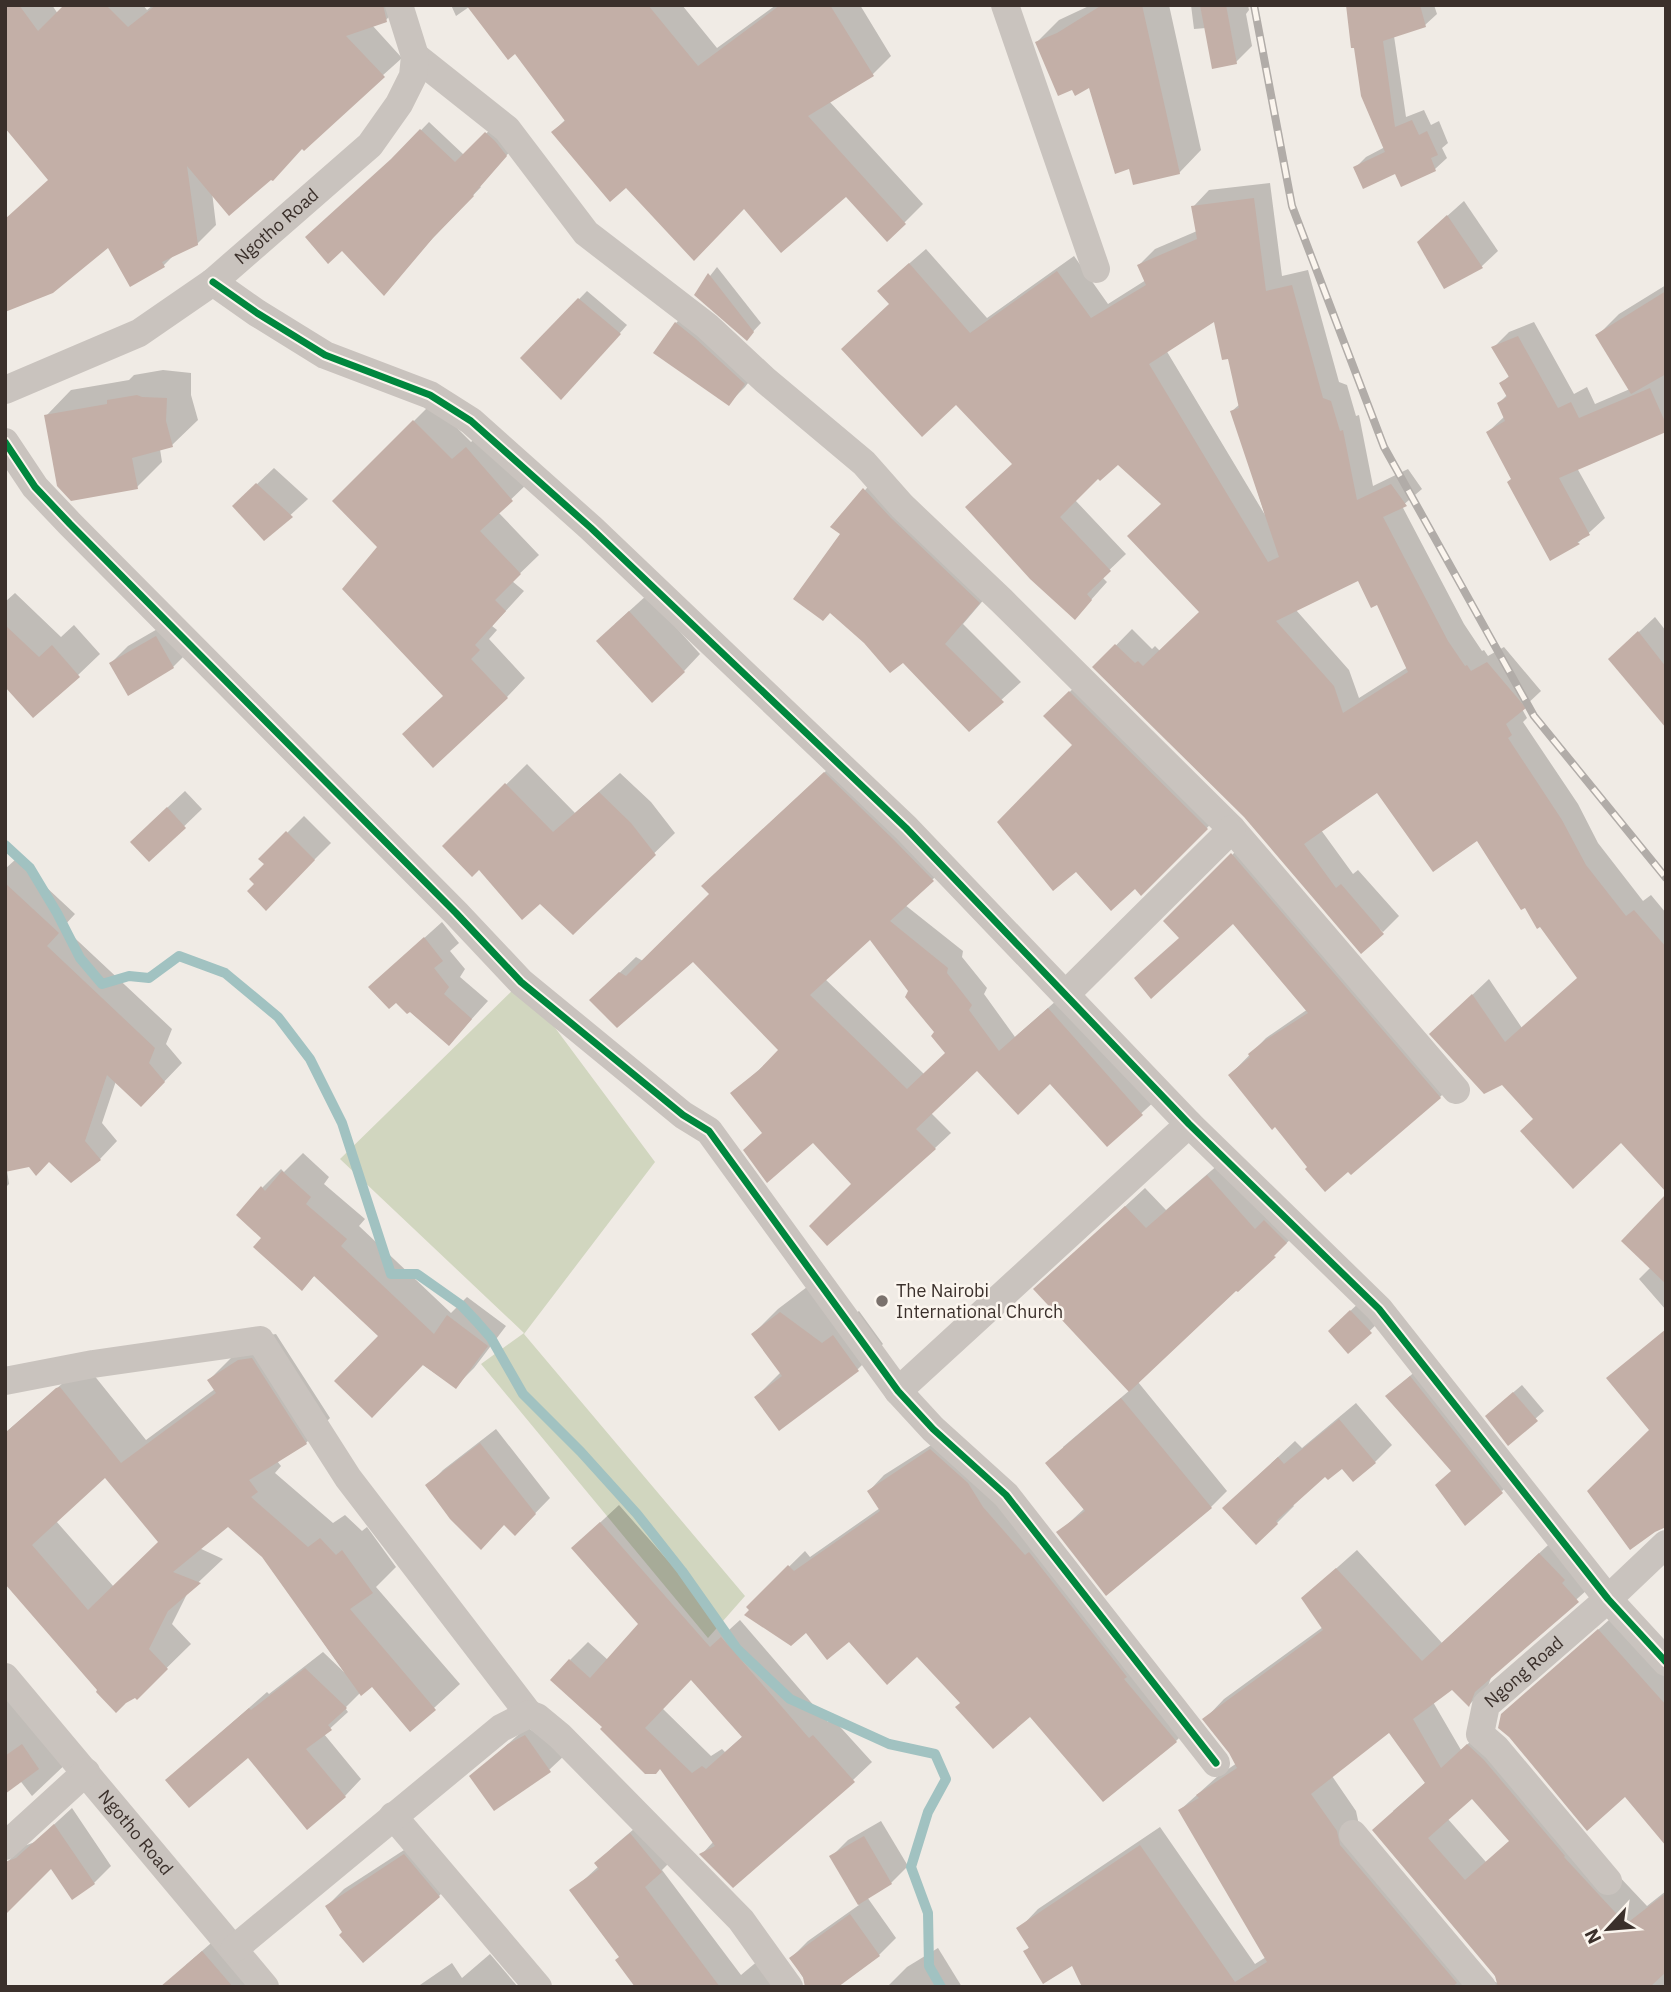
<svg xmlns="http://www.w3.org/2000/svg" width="1671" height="1992" font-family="'IBM Plex Sans',sans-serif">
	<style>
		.green { fill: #d1d6bf }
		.shadow { fill: #0003; fill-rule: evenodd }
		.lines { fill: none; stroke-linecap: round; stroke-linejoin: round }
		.stream { stroke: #a1c2c1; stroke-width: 10 }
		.building { fill: #c3afa7; fill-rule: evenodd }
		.street { stroke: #c9c3be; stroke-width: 28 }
		.rail-casing { stroke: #b1aca8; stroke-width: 8 }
		.rail { stroke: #fbf5ee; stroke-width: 5; stroke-dasharray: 16; stroke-linecap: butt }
		.cycleway-casing { stroke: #fbf5ee; stroke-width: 11 }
		.cycleway { stroke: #00873e; stroke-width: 7 }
		.poi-dot { fill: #7a716c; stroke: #fbf5ee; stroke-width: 2.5 }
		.labels { text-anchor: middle; stroke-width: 5; stroke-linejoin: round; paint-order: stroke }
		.street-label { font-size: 18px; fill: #3b302b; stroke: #fbf5ee }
		.poi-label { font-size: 18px; fill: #3b302b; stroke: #fbf5ee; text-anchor: start }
	</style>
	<rect width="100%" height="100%" fill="#f0ebe5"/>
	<polygon class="green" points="521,982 655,1162 524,1334 745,1596 708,1638 481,1364 524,1333 340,1159"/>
	<g class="shadow">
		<polygon points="18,5 52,5 58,14 66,5 143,5 147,10 153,5 400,5 385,21 372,25 402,58 303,147 212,192 216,225 197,244 175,254 164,265 131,284 114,120 5,131 5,14"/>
		<polygon points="451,5 682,5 717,48 776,5 860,5 891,56 873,74 829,101 923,204 887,240 846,195 744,207 626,186 553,132 566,119 515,52 469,7 456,16"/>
		<polygon points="1091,5 1169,5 1201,150 1179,173 1131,167 1090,86 1037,42 1059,20"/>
		<polygon points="1191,5 1248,5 1249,10 1246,14 1252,46 1236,62 1206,28 1194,29"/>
		<polygon points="1349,5 1434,5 1437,14 1425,25 1394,36 1406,117 1424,110 1431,125 1439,121 1448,143 1442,148 1447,158 1435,169 1402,185 1396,172 1355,168 1366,157 1385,147"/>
		<polygon points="429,122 464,155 494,126 514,147 479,186 481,187 413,259 399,153"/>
		<path d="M1270,183l12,93 26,-6 31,112 8,3 9,31 3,-1 14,71 35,-17 14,20 -20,17 62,118 18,27 2,-1 4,6 16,-9 37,44 -19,18 5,9 -4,4 55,82 20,39 45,58 8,-6 15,18v253l-45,-25 -86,-23 -87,-100 41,-39 33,49 57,-51 -101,-138 -100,-49 -57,40 32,44 5,-4 41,46 -16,16 -138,-116 -150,-149 37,-38 20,20 3,-3 5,5 41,-39 -38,-109 -45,-41 -20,15 -23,23 51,54 -24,23 5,5 -17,19 -76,-137 -123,-160 5,-29 30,-26 61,69 87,-62 34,48 38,-24 -7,-15 16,-16 42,-18 -4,-24 16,-17zM1215,319l14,37 11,48 -8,7 33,104 -99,-165zM1359,579l19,24 30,64 -49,31 -10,-28 -53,-60z"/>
		<polygon points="1464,201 1498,251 1482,266 1444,287 1436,226"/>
		<polygon points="717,267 761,323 747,338 696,294"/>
		<polygon points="1666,285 1666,430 1577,468 1605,518 1579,542 1551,558 1488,432 1505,416 1499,403 1508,394 1502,383 1510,375 1494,347 1509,332 1534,322 1574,394 1587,387 1595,404 1630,389 1598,335 1619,314"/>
		<polygon points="587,291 627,325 569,390 522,358"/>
		<polygon points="693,306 761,366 745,387 728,404 676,323"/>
		<polygon points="163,370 191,373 191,395 198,420 172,445 160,449 162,462 137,487 46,416 71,390 129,380 134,375"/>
		<polygon points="432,403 471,442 485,430 530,481 498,512 539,555 512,581 524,591 492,626 497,630 489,639 525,678 507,697 445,695 379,547 334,501"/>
		<polygon points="274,468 308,499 264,539 234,506"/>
		<polygon points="883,470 998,583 963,624 1021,682 969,729 843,533 833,526"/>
		<polygon points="15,593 61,637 74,625 100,654 78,675 5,685 5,602"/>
		<polygon points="647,595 700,654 684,671 615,624"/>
		<polygon points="1655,617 1666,631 1666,725 1626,644"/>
		<polygon points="173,620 190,650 173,667 128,694 111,663 128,646"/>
		<polygon points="1085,677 1222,813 1141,893 1136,887 1077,869 1075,745 1045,716"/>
		<path d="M840,758l108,107 -43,40 58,46 -1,6 25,31 -3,6 31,43 50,-44 93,105 -51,47 -57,-63 -73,-13 -46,44 20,20 -16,15 -81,36 -41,-43 -49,-9 -31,-39 48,-43 -88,-90 -102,40 45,-43 7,4 68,-67 8,-24zM871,937l39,54 37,62 -23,21 -99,-95z"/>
		<polygon points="527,764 575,813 620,773 651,802 675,833 573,932 540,901 479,868 444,846"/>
		<polygon points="185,791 202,809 149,860 149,825"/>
		<polygon points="304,816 331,843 266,908 257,884 266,864 261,859"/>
		<polygon points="1248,839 1456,1081 1440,1097 1348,1170 1275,1124 1230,1075 1266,1038 1308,1009 1233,921 1181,937 1166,921"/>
		<polygon points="16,859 75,914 63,927 172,1029 166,1044 182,1063 159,1087 116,1081 102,1123 117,1141 100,1159 50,1160 7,1170 9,1184 5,1188 5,869"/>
		<polygon points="442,922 459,943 450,951 465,969 460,977 488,1001 449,1044 396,1000 370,987"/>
		<polygon points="303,1153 329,1177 324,1184 365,1219 359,1226 451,1313 467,1297 506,1326 474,1368 455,1387 381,1336 315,1275 302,1288 263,1237 262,1188 281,1169 284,1172"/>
		<polygon points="1227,1157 1293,1237 1138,1382 1227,1491 1211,1507 1059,1532 1085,1508 1063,1447 1130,1390 1055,1271 1145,1188 1166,1210"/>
		<polygon points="1666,1196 1666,1310 1639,1279 1651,1267"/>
		<polygon points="807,1287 849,1318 859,1311 883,1344 858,1369 756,1397 781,1372 753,1334 778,1309"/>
		<polygon points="1365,1297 1384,1317 1348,1352 1344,1317"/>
		<path d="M276,1334l54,84 -24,25 -29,18 4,5 -6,7 58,50 12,-8 17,16 5,-4 29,40 -20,20 84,97 -50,46 -38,-46 -11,8 -16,16 3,4 -24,22 37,45 -16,17 -96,-41 -82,25 100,-88 2,2 54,-42 22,21 -82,-117 -35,-32 -29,24 24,11 -35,33 -16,32 19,20 -54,53 -37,-7 -95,-109v-148l80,-69 61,76 69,-51 -6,-9 25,-25 30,-19zM105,1475l55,67 -46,45 -58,-66z"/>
		<polygon points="1426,1362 1516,1477 1502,1491 1452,1470 1387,1396"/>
		<polygon points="1522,1385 1544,1411 1508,1443 1495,1408"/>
		<polygon points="1356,1403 1392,1445 1375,1462 1343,1466 1325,1475 1292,1504 1294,1506 1277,1523 1242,1491 1295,1441 1302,1448"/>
		<polygon points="496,1429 550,1498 515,1534 504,1524 428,1485 443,1470"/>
		<polygon points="947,1435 1191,1726 1176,1741 962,1703 917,1654 806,1631 752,1610 748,1607 805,1551 810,1557 880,1508 869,1491 884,1475"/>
		<path d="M619,1505l110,125 11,-10 88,102 4,-4 40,44 -19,18 -151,74 12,-13 -54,-74 -56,-40 -34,-67 18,-18 20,18 33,-36 -68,-76zM691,1678l52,58 -18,16 -3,-3 -11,7 -49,-48z"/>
		<path d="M1559,1535l38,46 -105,94 -4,11 -19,19 -16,-18 -20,15 28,48 27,-24 94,111 65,69 19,-15v96h-582l-11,-23 -48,-12 5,-6 -11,-17 19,-20 122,-82 95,137 11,-7 -86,-147 38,-34 19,-13 -32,-44 19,-20 99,-72 -20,-29 54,-48 85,93zM1390,1731l36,51 -33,29 107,173 -11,-5 -130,-154 -3,-14 -24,-35zM1472,1796l39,44 -25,22 -39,-44z"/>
		<polygon points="1619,1611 1666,1664 1666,1844 1626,1794 1503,1715"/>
		<polygon points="5,1674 71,1759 32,1796 5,1761"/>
		<polygon points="527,1727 566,1754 549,1770 472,1776"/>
		<polygon points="72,1808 111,1866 94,1883 72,1897 52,1866 5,1864 24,1846 35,1842"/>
		<polygon points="648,1817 678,1854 662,1870 741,1975 771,1950 799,1985 805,1987 637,1987 621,1957 572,1891 599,1866 597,1863 614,1846"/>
		<polygon points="881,1821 908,1866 891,1883 867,1897 896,1938 879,1955 807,1984 791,1958 808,1941 859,1905 831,1857 848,1840"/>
		<polygon points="421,1839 455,1879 439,1896 327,1906 344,1889"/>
		<polygon points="218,1937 258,1987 177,1987 186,1965"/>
		<polygon points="938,1948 962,1987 887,1987 907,1967"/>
		<polygon points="490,1954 518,1987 417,1987 452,1963 462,1978"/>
	</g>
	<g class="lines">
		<polyline class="stream" points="5,845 30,868 57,913 80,958 102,984 129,976 149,978 179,956 225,973 278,1017 310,1059 342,1123 391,1274 417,1274 461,1305 477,1322 491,1338 523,1394 581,1452 637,1514 682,1571 737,1649 790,1699 889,1744 935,1754 946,1779 928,1812 911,1867 928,1913 929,1966 941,1987"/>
	</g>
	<g class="building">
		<polygon points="5,5 19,5 38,31 64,5 106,5 128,27 156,5 383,5 387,22 346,36 385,77 304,151 302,149 273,181 271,180 229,216 187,166 198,245 162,262 165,267 130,287 108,248 53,293 5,312 5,219 48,180 5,128"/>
		<polygon points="466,5 648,5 698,66 780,5 830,5 874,76 808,116 906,224 887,242 846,197 781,253 744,209 694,261 626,188 610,202 551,132 565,121 515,54 508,60"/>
		<polygon points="1102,5 1142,5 1180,174 1133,185 1129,169 1115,174 1089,88 1075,96 1072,90 1058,96 1035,42 1057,33"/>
		<polygon points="1200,5 1226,5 1237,64 1212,69"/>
		<polygon points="1346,5 1420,5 1426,27 1383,41 1395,127 1412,120 1419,135 1427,131 1438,155 1431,158 1436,171 1401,187 1395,174 1363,189 1353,167 1385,152 1361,96 1354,48 1351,48"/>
		<polygon points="420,129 455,162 485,132 495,141 507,156 473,195 474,196 433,238 384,296 342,251 328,264 305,237 391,159"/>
		<path d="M1254,198l12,93 26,-6 31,113 8,3 9,30 3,-1 14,70 34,-16 16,22 -24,11 65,124 17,25 2,-1 4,6 16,-9 39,46 -20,16 6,11 -4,3 54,82 24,45 40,51 8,-6 32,37v245l-45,-49 -48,46 -53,-58 13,-12 -31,-34 -18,9 -55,-60 43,-40 33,48 72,-64 -37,-51 -3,2 -12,-21 -4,2 -44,-69 -44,31 -56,-79 -73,51 32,44 5,-4 43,50 -23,20 -117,-137 -152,-150 23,-23 20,19 3,-2 5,5 56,-54 -72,-76 34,-32 -43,-39 -18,16 -2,-2 -38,38 51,54 -24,23 5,6 -17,20 -45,-41 -65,-72 47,-43 -56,-59 -34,32 -81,-88 48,-45 -12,-13 32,-28 61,70 87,-62 34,47 55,-33 -9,-20 60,-26 -6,-33zM1214,322l8,38 6,-1 11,49 -9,3 49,146 -11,5 -119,-198zM1358,581l13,27 6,-3 31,67 -65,41 -9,-27 -58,-65z"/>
		<polygon points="1447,215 1483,268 1444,289 1417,242"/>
		<polygon points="708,273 754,332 747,341 694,295"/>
		<polygon points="1666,291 1666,374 1631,394 1595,335"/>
		<polygon points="578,298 621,334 561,400 520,358"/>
		<polygon points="675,322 696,339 745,384 729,406 653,353"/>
		<polygon points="1518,336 1558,408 1571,402 1579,418 1650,388 1666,424 1666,432 1559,478 1590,535 1577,542 1580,544 1550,561 1507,482 1511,479 1486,432 1505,421 1497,403 1507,397 1499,383 1509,377 1491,347"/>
		<polygon points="137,395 142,397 167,398 166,421 173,447 132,458 138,489 71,501 57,486 44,415 107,404 107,400"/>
		<polygon points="413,420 452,459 466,447 513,501 480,531 521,574 495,600 506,611 475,645 480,650 471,659 508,698 433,768 402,734 443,696 342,589 377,547 332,501"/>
		<polygon points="256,483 293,517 264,541 232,506"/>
		<polygon points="863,488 891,518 980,603 945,644 1004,702 969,732 903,663 890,673 864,643 830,613 823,621 793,599 840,534 830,527"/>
		<polygon points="629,611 685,672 652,703 596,641"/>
		<polygon points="5,625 39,657 52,645 80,677 33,718 5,687"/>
		<polygon points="1638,631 1666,667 1666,728 1608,659"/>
		<polygon points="156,636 174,668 128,696 109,663"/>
		<polygon points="1069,691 1208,829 1141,896 1135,889 1111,911 1076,872 1053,891 997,822 1072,745 1043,716"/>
		<path d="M824,772l70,68 40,41 -44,40 58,47 -1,5 25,32 -3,5 30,41 49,-43 95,107 -36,32 -57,-63 -32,31 -41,-44 -61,58 20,20 -109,97 -18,-20 42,-42 -38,-41 -46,40 -24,-33 19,-17 -32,-40 29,-23 19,-20 -85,-88 -76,66 -28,-28 30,-28 7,4 83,-82 -8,-8zM870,940l38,51 -3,6 29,35 -3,4 14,17 -38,36 -97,-94z"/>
		<polygon points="505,783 553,832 599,792 631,823 656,855 573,935 540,904 522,920 479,870 472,877 442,846"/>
		<polygon points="167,807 186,828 149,862 130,842"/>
		<polygon points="286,831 315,860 266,911 247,891 254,884 249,879 264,864 258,859"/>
		<polygon points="1231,853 1441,1098 1351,1175 1348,1172 1325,1192 1305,1169 1307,1167 1275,1127 1272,1130 1228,1075 1250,1057 1248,1054 1264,1041 1308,1013 1233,924 1151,999 1134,978 1179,938 1163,921"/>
		<polygon points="5,883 59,933 47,946 155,1048 149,1063 165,1082 141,1107 107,1075 85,1141 101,1160 71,1183 49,1162 36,1176 29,1167 5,1172"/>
		<polygon points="424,937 443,961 434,968 449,987 444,994 472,1019 449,1046 410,1012 407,1014 396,1003 389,1009 368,987"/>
		<polygon points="282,1171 311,1197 306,1204 347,1239 341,1246 434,1334 447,1315 488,1346 456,1389 423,1365 372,1418 334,1381 378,1336 314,1276 302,1291 253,1247 261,1238 236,1215 261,1186 265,1191"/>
		<polygon points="1207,1175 1255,1229 1264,1220 1287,1243 1274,1256 1276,1257 1238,1292 1236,1291 1129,1392 1033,1289 1125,1206 1146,1228"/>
		<polygon points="1666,1194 1666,1284 1621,1241"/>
		<polygon points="1350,1310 1372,1333 1348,1354 1328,1331"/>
		<polygon points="780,1312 822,1343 833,1335 859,1371 779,1431 754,1397 782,1376 751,1334"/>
		<polygon points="1666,1329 1666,1527 1655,1532 1630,1550 1587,1491 1649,1430 1606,1378"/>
		<path d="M252,1358l55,86 -58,36 9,12 -7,5 57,50 12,-9 16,17 6,-5 31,43 -23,16 86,101 -26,22 -38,-45 -11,9 -99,-139 -34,-30 -55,45 28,11 -33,28 -19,38 19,20 -31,31 -2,-2 -9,5 -10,10 -20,-21 1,-2 -92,-106v-151l51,-45 4,-1 61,76 95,-70 -9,-13 31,-20zM105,1478l53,64 -70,68 -56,-65z"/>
		<polygon points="1410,1376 1503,1493 1465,1526 1435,1485 1451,1471 1385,1396"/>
		<polygon points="1513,1392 1538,1421 1508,1446 1485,1416"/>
		<polygon points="1121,1398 1212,1508 1106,1596 1056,1532 1085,1511 1045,1463"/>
		<polygon points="1339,1419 1376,1463 1353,1482 1342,1469 1328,1480 1325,1477 1276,1521 1278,1524 1256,1545 1222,1508 1278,1457 1284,1464"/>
		<polygon points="480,1443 536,1514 515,1536 504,1525 481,1550 450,1519 425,1485"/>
		<polygon points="930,1449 968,1483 983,1507 1025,1555 1029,1552 1127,1677 1124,1679 1177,1742 1103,1802 1030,1717 993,1749 955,1707 960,1703 917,1657 887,1685 849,1642 827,1660 806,1633 791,1646 744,1615 749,1610 746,1607 788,1565 794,1571 880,1511 867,1491"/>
		<path d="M600,1522l110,125 11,-10 88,101 4,-3 42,47 -122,106 -34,-34 16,-8 -55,-77 -4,5h-11l-45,-45 2,-2 -52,-47 19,-21 21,19 48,-54 -67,-76zM691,1680l51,57 -36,32 -4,-3 -10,7 -47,-45z"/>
		<path d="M1539,1553l26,27 -3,3 17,19 -104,90 -6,15 -17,-17 -39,29 28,49 26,-24 17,16 81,96 -1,1 62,67 40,-31v79l-16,15h-152l-3,-11 -123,-146 53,-47 -36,-50 -78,61 26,37 3,14 117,138 -5,4h-370l-10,-21 -29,18 -20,-33 6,-3 -13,-20 124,-83 95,137 32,-20 -89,-152 21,-12 -3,-3 41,-27 -8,-15 -27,-34 121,-89 -22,-32 35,-30 86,93zM1472,1799l37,42 -44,39 -37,-42z"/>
		<polygon points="1598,1629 1666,1705 1666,1846 1625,1797 1587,1831 1509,1737 1498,1728 1501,1714"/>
		<polygon points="305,1668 347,1708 328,1725 332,1730 306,1749 346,1797 307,1830 248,1758 189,1808 165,1780 249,1708 251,1710"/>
		<polygon points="525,1735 551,1772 494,1811 469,1776 508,1744"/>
		<polygon points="22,1744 39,1769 5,1794 5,1756"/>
		<polygon points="54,1824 95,1884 72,1900 51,1869 5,1915 5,1862 16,1858"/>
		<polygon points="630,1833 662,1872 645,1887 720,1987 635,1987 615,1960 619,1957 569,1890 599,1869 594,1863"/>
		<polygon points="864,1836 892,1884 858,1905 829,1856"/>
		<polygon points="404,1854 440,1897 363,1963 339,1935 342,1932 325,1906"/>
		<polygon points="850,1914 880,1956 838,1987 805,1987 803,1977 789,1958"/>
		<polygon points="202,1951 233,1987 160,1987"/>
	</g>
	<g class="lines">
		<g class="street">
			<polyline points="1005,5 1096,269"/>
			<polyline points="415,56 507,129 586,233 707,326 765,380 864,463 902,506 1002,601 1232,829 1456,1090"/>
			<polyline points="213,282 257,313 325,355 430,395 471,421 591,528 906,828 1189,1124 1379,1309 1608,1599 1666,1662"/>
			<path id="s1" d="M5,390l134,-57 74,-51 157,-137 29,-41 14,-28 2,-20 -16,-51"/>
			<polyline points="5,442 35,487 70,524 456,913 521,982 683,1115 709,1131 898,1391 933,1429 1006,1495 1216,1763"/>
			<polyline points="1066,994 1232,829"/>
			<polyline points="5,1381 93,1364 260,1340 348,1478 529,1714"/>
			<polyline points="898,1391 1189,1124"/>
			<path id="s2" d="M5,1677l260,310"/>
			<polyline points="393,1816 538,1987"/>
			<polyline points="1353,1834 1482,1987"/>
			<polyline points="5,1846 86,1772"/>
			<path id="s3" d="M1608,1881l-112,-133 -16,-14 6,-29 122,-106 58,-55"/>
			<polyline points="234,1949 501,1728 529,1714 537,1717 560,1736 741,1920 789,1987"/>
		</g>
		<defs>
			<polyline id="rail" points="1254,5 1292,206 1384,447 1534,716 1666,878"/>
		</defs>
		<use href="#rail" class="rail-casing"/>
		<use href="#rail" class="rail"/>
		<defs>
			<g id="cycleway">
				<polyline points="213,282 257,313 325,355 430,395 471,421 591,528 906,828 1189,1124 1379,1309 1608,1599 1666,1662"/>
				<polyline points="5,442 35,487 70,524 456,913 521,982 683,1115 709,1131 898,1391 933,1429 1006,1495 1216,1763"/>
			</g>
		</defs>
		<use href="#cycleway" class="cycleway-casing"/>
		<use href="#cycleway" class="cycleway"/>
	</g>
	<circle class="poi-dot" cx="882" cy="1301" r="7"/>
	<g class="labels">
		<g class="street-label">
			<text dy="6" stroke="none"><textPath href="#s1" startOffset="320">Ngotho Road</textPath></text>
			<text dy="6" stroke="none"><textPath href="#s3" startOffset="275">Ngong Road</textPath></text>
			<text dy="6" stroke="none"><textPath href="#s2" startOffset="203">Ngotho Road</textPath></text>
		</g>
		<g class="poi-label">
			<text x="896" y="1297">The Nairobi<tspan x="896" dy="21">International Church</tspan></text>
		</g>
	</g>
	<rect width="1671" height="1992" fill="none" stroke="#3b302b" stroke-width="14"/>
	<g transform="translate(1608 1929) rotate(244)" stroke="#fbf5ee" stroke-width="5" paint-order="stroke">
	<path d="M0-5L12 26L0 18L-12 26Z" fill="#3b302b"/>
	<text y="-10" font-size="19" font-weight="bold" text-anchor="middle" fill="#3b302b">N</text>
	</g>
</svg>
